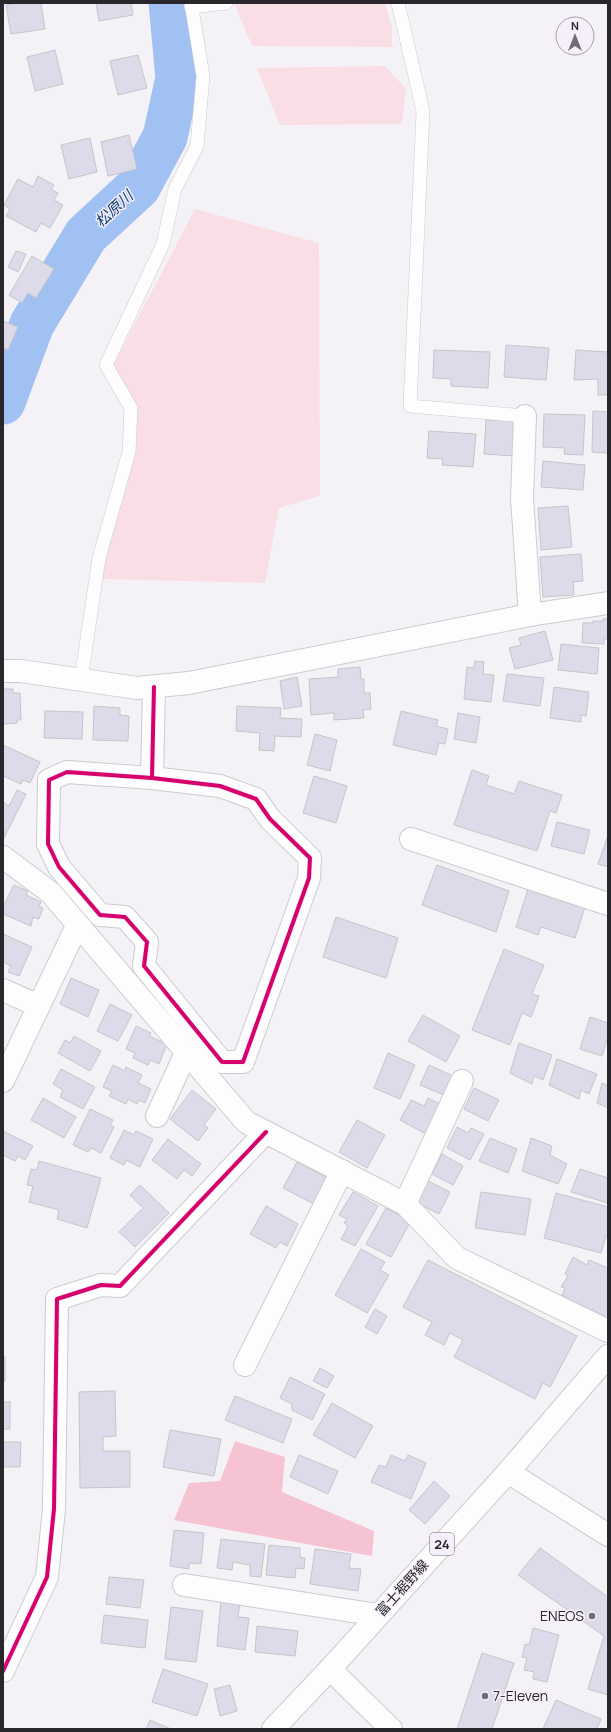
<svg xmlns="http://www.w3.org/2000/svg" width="611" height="1732" font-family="Manrope,'Noto Sans JP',sans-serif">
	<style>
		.green { fill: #fadee6 }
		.forest { fill: #f6c3d2 }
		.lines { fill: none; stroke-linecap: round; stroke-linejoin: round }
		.river { stroke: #a1c1f2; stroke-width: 45 }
		.building { fill: #dddbea; stroke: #c6c5c9 }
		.service-casing { stroke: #cdcbcf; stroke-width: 14 }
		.minor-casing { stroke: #cdcbcf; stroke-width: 24 }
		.tertiary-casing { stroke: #cdcbcf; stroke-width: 24 }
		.primary-casing { stroke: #cdcbcf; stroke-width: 24 }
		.service { stroke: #fefdfe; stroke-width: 13 }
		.minor { stroke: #fefdfe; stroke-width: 22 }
		.tertiary { stroke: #fefdfe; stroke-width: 22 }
		.primary { stroke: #fefdfe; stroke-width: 22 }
		.cycleway-casing { stroke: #f5effa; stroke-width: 6 }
		.cycleway { stroke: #d6006c; stroke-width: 4 }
		.poi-dot { fill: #706e72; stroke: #f5effa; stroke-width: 1.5 }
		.labels { text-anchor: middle; stroke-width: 3; stroke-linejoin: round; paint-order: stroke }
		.shield { fill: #f5effa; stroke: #666369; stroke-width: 1 }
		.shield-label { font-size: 13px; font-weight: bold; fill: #29272b }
		.street-label { font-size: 14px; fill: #29272b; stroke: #f5effa }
		.poi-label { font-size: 14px; fill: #29272b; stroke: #f5effa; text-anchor: end }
		.water-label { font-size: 15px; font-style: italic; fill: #0d3b76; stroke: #f5effa }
	</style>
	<rect width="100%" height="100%" fill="#f5f2f7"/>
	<g class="green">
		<polygon points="234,3 385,3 392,27 392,47 252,46"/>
		<polygon points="385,66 406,89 402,124 280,125 257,68"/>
		<polygon points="195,209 319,243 320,496 279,508 265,583 102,579 131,417 110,371"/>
	</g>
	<polygon class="forest" points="235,1441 285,1457 282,1492 374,1531 372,1556 174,1520 189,1483 220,1481"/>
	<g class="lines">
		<polyline class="river" points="3,402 32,324 86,235 138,187 165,137 178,78 171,3"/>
	</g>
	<g class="building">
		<polygon points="20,3 41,3 45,29 11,34 6,5"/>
		<polygon points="96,3 131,3 133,15 99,21"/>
		<polygon points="55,50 63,84 35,91 27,57"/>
		<polygon points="138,55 147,88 118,95 110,61"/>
		<polygon points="129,135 137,169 108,176 101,142"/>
		<polygon points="90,138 97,172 69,179 61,145"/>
		<polygon points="38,176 54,185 51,189 58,193 54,200 63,205 50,228 41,223 36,232 6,216 10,209 4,205 18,179 33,187"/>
		<polygon points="16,251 26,254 18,272 8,267"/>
		<polygon points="32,256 54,269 36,298 28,293 22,303 9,295"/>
		<polygon points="3,321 18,327 8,350 3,348"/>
		<polygon points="506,345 549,348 546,380 504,377"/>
		<polygon points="434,350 490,352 488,388 451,386 451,379 433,378"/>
		<polygon points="576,350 608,352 608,395 598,395 598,379 574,380"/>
		<polygon points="593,411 608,412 608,453 592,452"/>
		<polygon points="544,414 585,415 583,455 564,454 565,448 543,447"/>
		<polygon points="486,420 516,421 514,456 484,454"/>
		<polygon points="429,431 476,434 473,467 442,465 443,459 427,458"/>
		<polygon points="543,461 585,465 583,490 541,487"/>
		<polygon points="568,506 572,547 541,550 538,508"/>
		<polygon points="581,554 583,581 573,582 574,595 543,597 540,557"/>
		<polygon points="603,619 608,619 608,639 604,639 604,644 582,643 583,623 593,623 593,621 603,621"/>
		<polygon points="545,631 553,660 515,669 509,648 521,645 519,638"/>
		<polygon points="561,644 599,648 597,674 558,670"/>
		<polygon points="475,661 484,662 483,674 494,675 491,702 464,699 467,667 474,668"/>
		<polygon points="360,667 361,679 364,679 364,693 370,693 371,709 363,710 364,718 334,720 334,713 311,715 309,679 338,677 338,669"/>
		<polygon points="507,674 544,678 540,706 503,701"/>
		<polygon points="297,677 302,706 284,709 280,681"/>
		<polygon points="554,687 589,692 586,716 581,715 581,722 550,718"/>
		<polygon points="3,689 13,689 13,693 20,693 21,720 17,720 17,723 4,724 3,728"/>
		<polygon points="94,706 120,708 120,715 129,716 128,741 93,740"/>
		<polygon points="237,706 281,708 280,718 302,719 301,737 275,736 274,751 259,750 260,733 236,731"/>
		<polygon points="45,711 83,712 82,739 44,738"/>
		<polygon points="401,711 438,720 436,726 448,729 445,744 439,743 436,755 393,745"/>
		<polygon points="458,713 480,717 476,743 454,739"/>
		<polygon points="315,734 337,740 330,771 307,765"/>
		<polygon points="3,745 40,762 30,783 23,780 21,784 3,776"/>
		<polygon points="472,770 489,776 486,785 514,794 519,781 562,795 556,813 550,811 537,851 454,825"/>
		<polygon points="314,776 347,786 336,823 303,813"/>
		<polygon points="17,790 26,794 4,838 3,802 9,806"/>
		<polygon points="557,822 590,830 584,854 551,846"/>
		<polygon points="608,835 608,867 598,864"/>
		<polygon points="437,865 509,891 496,932 422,905"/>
		<polygon points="14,885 28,891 26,895 41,902 39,906 43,908 39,919 33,917 31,926 3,914 3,907"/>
		<polygon points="528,889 585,907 575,938 541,927 538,935 516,927"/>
		<polygon points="336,917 398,938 386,978 323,957"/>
		<polygon points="3,934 32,947 19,976 8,972 11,966 3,962"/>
		<polygon points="504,949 544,965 532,994 539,996 531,1017 522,1013 510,1045 472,1030"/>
		<polygon points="71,978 99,990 88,1017 60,1004"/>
		<polygon points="110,1004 132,1015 118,1041 97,1031"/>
		<polygon points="423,1015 460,1036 446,1062 408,1041"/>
		<polygon points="590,1017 608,1023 608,1037 602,1056 580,1049"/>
		<polygon points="136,1026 151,1033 149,1036 167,1044 159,1064 150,1060 148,1065 133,1058 135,1053 126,1049"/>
		<polygon points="74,1036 101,1051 90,1071 58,1053 65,1040 70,1043"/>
		<polygon points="519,1043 552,1055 543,1080 534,1076 532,1084 510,1073"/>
		<polygon points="388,1053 415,1065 400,1099 374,1088"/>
		<polygon points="557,1059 597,1074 589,1094 581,1090 579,1099 549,1085"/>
		<polygon points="113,1065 125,1071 126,1067 142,1075 138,1083 151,1089 145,1103 139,1100 137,1104 128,1099 126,1104 109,1096 112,1091 103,1087"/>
		<polygon points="429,1065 453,1076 444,1095 420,1085"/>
		<polygon points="61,1069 95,1087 83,1109 60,1097 63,1090 53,1084"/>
		<polygon points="602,1083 608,1086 608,1108 597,1103"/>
		<polygon points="474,1088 499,1100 488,1121 464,1109"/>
		<polygon points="192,1090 216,1109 204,1125 208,1128 198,1141 170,1119"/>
		<polygon points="43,1098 76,1117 64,1138 31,1120"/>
		<polygon points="428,1098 442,1105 426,1134 400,1120 411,1100 424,1106"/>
		<polygon points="90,1109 113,1120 110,1125 114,1127 101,1153 91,1148 88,1152 73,1145"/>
		<polygon points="357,1120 385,1135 367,1168 339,1152"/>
		<polygon points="457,1127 468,1133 471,1128 484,1134 470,1160 447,1148"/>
		<polygon points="124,1130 134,1135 136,1131 153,1139 140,1167 126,1160 124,1165 110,1158"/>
		<polygon points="3,1131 33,1146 25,1160 18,1156 15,1161 3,1155"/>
		<polygon points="490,1138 517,1149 508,1173 479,1161"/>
		<polygon points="531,1138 552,1146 550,1155 567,1164 558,1184 522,1171"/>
		<polygon points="168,1139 201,1164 192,1176 184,1170 177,1179 152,1160"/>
		<polygon points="442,1154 463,1166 453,1185 432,1174"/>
		<polygon points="39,1161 101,1178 87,1228 57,1219 59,1210 29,1202 33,1186 27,1185 31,1169 37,1170"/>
		<polygon points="297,1162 328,1178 314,1204 283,1188"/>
		<polygon points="580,1169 608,1178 608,1203 571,1192"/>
		<polygon points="428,1181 450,1192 439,1214 417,1203"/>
		<polygon points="140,1185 169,1213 135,1247 119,1232 143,1208 130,1195"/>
		<polygon points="353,1192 378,1206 355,1246 341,1239 348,1226 344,1223 347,1219 339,1215"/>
		<polygon points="481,1192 531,1199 525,1235 475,1228"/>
		<polygon points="556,1193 608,1207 608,1237 606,1236 601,1253 544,1238"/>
		<polygon points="266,1206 298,1224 287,1246 280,1242 276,1248 250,1234"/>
		<polygon points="386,1208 411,1221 391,1257 366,1244"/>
		<polygon points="361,1249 385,1262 380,1270 389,1275 367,1313 335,1295"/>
		<polygon points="573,1257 587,1265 589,1260 608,1268 608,1314 605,1317 592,1309 589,1313 562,1295 565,1288 561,1287 568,1276 565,1274"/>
		<polygon points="428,1260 577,1336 550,1387 543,1383 535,1399 454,1357 463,1340 450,1333 444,1345 425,1335 432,1322 403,1307"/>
		<polygon points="375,1309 387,1316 377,1334 365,1327"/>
		<rect x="3" y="1357" width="2" height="24"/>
		<polygon points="320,1368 334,1376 327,1388 313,1381"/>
		<polygon points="290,1377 325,1394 312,1420 292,1410 292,1404 280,1398"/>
		<polygon points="115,1391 116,1436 103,1437 103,1451 130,1451 130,1487 80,1488 79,1392"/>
		<polygon points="235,1396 292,1419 283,1443 225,1420"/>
		<rect x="3" y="1402" width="7" height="27"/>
		<polygon points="332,1403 373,1426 355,1458 313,1435"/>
		<polygon points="170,1430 221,1439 214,1476 163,1467"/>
		<polygon points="3,1442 21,1442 20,1467 3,1467"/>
		<polygon points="299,1455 338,1471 328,1494 290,1477"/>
		<polygon points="391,1455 405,1461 408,1455 426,1463 411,1499 371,1482 379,1465 386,1467"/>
		<polygon points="434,1481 450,1496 425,1524 409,1510"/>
		<polygon points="174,1530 204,1533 201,1564 189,1563 189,1569 170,1566"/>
		<polygon points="221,1539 265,1544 261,1577 250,1576 250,1565 233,1562 232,1570 217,1568"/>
		<polygon points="269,1545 300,1548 300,1557 305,1558 304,1569 296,1568 295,1578 266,1575"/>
		<polygon points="540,1548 608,1597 608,1695 588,1689 604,1636 518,1575"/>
		<polygon points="315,1549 351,1554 349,1568 361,1569 358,1591 310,1584"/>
		<polygon points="109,1577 144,1580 140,1608 106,1604"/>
		<polygon points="221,1598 240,1603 238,1617 249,1618 245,1650 217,1646"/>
		<polygon points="171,1607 203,1611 196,1662 165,1659"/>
		<polygon points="104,1615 148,1620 145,1648 101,1643"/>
		<polygon points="257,1626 298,1631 295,1656 255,1652"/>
		<polygon points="533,1628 559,1635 547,1682 533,1679 534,1672 524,1670 527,1658 522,1657 525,1644 529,1645"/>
		<polygon points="482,1653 514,1663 492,1729 457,1729"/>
		<polygon points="163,1669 208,1684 197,1716 152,1702"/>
		<polygon points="230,1685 237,1711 220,1716 214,1689"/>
		<polygon points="556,1700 601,1719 597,1729 543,1729"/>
		<polygon points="150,1720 171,1729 146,1729"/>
	</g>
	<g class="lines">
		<defs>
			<g id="service">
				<polyline points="398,3 423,111 410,406 525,416"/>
				<polyline points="191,7 226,3"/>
				<polyline points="81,680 99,558 129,452 131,408 106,365 163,244 175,189 197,146 203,76 191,3"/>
			</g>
			<g id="minor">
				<polyline points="525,416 522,498 530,615"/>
				<polyline points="3,671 21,671 137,688 189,683 530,615 608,603"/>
				<polyline points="152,778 67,772 49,780 48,844 59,867 100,915 125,917 147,942 144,966 222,1062 243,1062 309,878 310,858 270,819 256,799 220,786 152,778 154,687"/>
				<polyline points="411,839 608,904"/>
				<polyline points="3,857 51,893 246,1122 405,1204 457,1258 608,1331"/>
				<polyline points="3,990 39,1006"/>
				<polyline points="3,1081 77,926"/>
				<polyline points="157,1116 186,1053"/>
				<polyline points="405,1204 462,1081"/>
				<polyline points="245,1365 342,1171"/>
				<polyline points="184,1585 378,1615"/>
				<polyline points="330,1669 391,1729"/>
				<polyline points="3,1671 47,1577 54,1509 57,1299 101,1285 120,1286 266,1132"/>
			</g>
			<polyline id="tertiary" points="508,1472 608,1535"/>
			<polyline id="primary" points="273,1729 330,1669 508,1472 608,1356"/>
		</defs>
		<use href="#service" class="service-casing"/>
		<use href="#minor" class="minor-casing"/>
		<use href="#tertiary" class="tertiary-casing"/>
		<use href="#primary" class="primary-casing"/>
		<use href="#service" class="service"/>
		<use href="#minor" class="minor"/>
		<use href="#tertiary" class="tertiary"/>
		<use href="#primary" class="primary"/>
		<defs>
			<g id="cycleway">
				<polyline points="152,778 67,772 49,780 48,844 59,867 100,915 125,917 147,942 144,966 222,1062 243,1062 309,878 310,858 270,819 256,799 220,786 152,778 154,687"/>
				<polyline points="3,1671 47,1577 54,1509 57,1299 101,1285 120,1286 266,1132"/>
			</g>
		</defs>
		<use href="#cycleway" class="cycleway-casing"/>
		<use href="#cycleway" class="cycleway"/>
	</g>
	<g class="poi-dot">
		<circle cx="592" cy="1616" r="4"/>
		<circle cx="485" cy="1696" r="4"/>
	</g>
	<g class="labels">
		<rect class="shield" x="430" y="1533" width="24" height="22" rx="3"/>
		<g class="shield-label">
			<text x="442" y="1549">24</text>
		</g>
		<g class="street-label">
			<text transform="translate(402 1588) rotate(-48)" y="5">富士裾野線</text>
		</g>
		<g class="poi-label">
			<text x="584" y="1621">ENEOS</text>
			<text x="493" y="1701" text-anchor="start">7-Eleven</text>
		</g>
		<g class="water-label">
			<text transform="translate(114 209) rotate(-43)" y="5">松原川</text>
		</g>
	</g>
	<rect width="611" height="1732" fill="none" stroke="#29272b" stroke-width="8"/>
	<g transform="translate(575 36)"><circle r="19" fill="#f5effa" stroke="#a39fa7"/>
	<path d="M0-3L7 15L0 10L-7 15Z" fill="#706e72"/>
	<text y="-6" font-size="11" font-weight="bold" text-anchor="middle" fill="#29272b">N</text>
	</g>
</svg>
